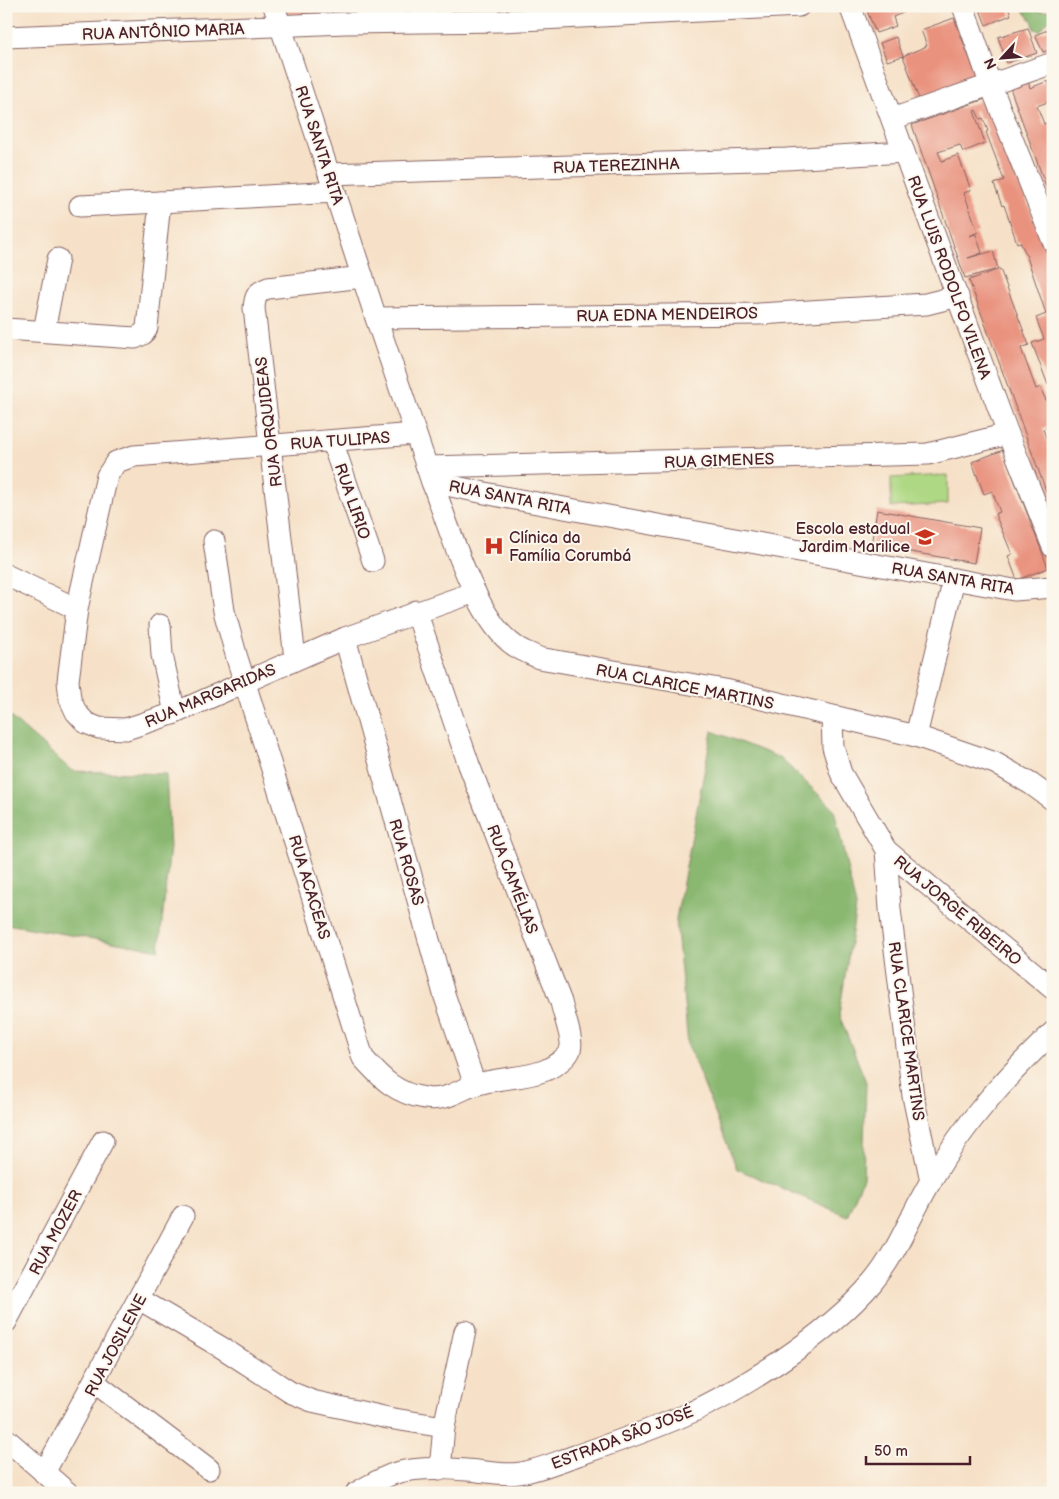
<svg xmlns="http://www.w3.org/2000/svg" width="1059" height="1499" font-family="'Balsamiq Sans',sans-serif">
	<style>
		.green { fill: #aed883; stroke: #7c7c57 }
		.forest { fill: #8ab871; stroke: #6a6c4e }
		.building { fill: #e9937f }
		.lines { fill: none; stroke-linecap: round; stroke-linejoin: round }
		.minor-casing { stroke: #866362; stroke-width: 23 }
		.minor { stroke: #fff; stroke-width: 21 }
		.labels { text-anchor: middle; stroke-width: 4; stroke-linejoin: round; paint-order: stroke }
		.street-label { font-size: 16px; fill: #4a1f2b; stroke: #fbf7ec }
		.poi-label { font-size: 16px; fill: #4a1f2b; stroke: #fbf7ec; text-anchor: end }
	</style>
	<rect width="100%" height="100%" fill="#fbf7ec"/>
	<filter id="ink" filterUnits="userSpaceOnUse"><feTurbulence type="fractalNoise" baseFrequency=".02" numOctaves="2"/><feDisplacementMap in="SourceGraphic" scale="10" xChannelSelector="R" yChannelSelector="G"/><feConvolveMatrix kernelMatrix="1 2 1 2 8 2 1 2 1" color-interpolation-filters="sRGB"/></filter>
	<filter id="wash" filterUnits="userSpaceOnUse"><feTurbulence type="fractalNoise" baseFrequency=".0096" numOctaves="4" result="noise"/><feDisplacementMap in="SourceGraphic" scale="20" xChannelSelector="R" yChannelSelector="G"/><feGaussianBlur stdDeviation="1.12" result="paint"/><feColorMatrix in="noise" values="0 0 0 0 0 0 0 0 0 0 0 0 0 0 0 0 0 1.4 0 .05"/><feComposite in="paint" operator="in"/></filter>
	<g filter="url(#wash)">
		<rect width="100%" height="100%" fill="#f6e1c8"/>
		<polygon class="green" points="948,475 948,504 891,507 891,478"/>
		<g class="forest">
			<polygon points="1020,6 1037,6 1039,12 1053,10 1053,15 1040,31 1034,29 1033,22"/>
			<polygon points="6,713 72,771 166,774 170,847 159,950 6,924"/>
			<polygon points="712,731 780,758 834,809 856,907 839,1015 866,1082 863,1178 847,1216 737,1169 688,1045 676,919"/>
		</g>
		<g id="blocks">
			<g class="building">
				<polygon points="285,6 332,6 332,12 289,15"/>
				<polygon points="355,6 458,6 458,11 355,12"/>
				<rect x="480" y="6" width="30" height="4"/>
				<polygon points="865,6 905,6 907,11 893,17 896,26 876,33"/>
				<polygon points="981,6 1007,6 1011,15 986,25 979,7"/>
				<polygon points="954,18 977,78 919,99 903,56 927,46 921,30"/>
				<polygon points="1028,28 1037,53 1007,63 998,37"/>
				<polygon points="1053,28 1053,49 1043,52 1035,35"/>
				<polygon points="896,37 903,56 887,61 880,43"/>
				<polygon points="1028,81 1030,88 1048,81 1053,95 1053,100 1037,106 1044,124 1053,121 1053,205 1010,88"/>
				<polygon points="988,98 1053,270 1053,383 1048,385 1032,343 1044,339 1036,318 1046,314 1026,254 1020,242 1017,243 1004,205 1002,206 994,184 1004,180 986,132 988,131 983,118 980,119 976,110 974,111 985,143 963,152 960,145 938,152 942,161 958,155 971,190 964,193 978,232 969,236 976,234 982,253 968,258 993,251 998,269 965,278 912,125"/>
				<polygon points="1000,269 1029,345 1021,348 1036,389 1040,387 1053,416 1053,425 1043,429 1050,449 1053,448 1053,510 969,280"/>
				<polygon points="1003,450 1048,568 1017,580 1008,556 1012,554 995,514 1000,512 992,491 984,494 972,462"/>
				<polygon points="877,510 980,528 974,563 871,545"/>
			</g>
		</g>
	</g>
	<g filter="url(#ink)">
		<use href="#blocks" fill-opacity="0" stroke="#866362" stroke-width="1"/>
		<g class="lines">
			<defs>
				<g id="minor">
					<polyline points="274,6 376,318 432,482 504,497 1014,590 1053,587"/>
					<polyline points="850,6 1008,434 1053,547"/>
					<polyline points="963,6 991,86 1053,241"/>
					<polyline points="6,37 345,23 502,21 799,6"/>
					<polyline points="892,119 1053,63"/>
					<polyline points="329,174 786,159 904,152"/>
					<polyline points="80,206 160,202"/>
					<polyline points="376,318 759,314 926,304 958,296"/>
					<polyline points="6,329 135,338 143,334 147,328 160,202 335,192"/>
					<polyline points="44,331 58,259"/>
					<polyline points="415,434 134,456 116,462 107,476 77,609 68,681 70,699 76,712 86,723 99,728 126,729 175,713 345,638 475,592"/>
					<polyline points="332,441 373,561"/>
					<polyline points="427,467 928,454 1008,434"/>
					<path d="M432,482c17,44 44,139 83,164 7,5 16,8 24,12l186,32 191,46 79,27 36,21 22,16"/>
					<path d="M214,541l10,70 13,47 126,400c18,20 33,36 62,40 20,4 33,-8 50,-13 23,-8 50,-6 71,-15 8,-4 21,-12 24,-20 4,-9 -7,-37 -9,-48l-92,-237 -53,-154"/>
					<polyline points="6,575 77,609"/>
					<polyline points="160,625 162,655 175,713"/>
					<polyline points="345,638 444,994 475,1085"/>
					<path d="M295,658l-41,-350c1,-12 3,-16 14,-20l95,-11"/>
					<polyline points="832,717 833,747 841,773 886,850 890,909 913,1096 931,1181"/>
					<polyline points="916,736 954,579"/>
					<polyline points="886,850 1053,989"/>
					<polyline points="139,1299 224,1349 290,1392 312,1401 388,1418 444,1427"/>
					<polyline points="6,1322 103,1141"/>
					<polyline points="94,1382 209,1469"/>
					<polyline points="6,1439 68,1493"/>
					<polyline points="440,1469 444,1427 465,1331"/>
					<polyline points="44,1473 183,1216"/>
					<path d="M356,1493c13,-7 26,-16 40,-20 21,-6 49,-5 71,-3 18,1 35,6 53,3 19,-3 37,-11 55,-17 32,-11 65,-22 96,-35 63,-25 157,-86 201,-138 26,-31 39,-69 60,-104 34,-58 72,-100 121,-147"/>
				</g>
			</defs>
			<use href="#minor" class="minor-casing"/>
			<use href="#minor" class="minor"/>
		</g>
	</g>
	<defs>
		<symbol id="school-bare" viewBox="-9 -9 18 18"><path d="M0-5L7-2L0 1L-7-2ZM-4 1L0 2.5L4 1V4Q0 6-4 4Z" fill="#c8321e" stroke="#fbf7ec" stroke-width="2.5" paint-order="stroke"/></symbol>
		<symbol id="hospital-bare" viewBox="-9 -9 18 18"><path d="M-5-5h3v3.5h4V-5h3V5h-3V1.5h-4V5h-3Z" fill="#c8321e" stroke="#fbf7ec" stroke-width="2.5" paint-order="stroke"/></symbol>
	</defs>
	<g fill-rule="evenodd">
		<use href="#school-bare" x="911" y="523" width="28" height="28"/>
		<use href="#hospital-bare" x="480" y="532" width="28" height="28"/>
	</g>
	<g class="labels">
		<g class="street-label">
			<text transform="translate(163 31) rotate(-2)" y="6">RUA ANTÔNIO MARIA</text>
			<text transform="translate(320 145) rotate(72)" y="6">RUA SANTA RITA</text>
			<text transform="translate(616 165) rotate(-2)" y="6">RUA TEREZINHA</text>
			<text transform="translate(950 277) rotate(70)" y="6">RUA LUIS RODOLFO VILENA</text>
			<text transform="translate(667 314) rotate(-1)" y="6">RUA EDNA MENDEIROS</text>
			<text transform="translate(268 422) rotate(-97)" y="6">RUA ORQUIDEAS</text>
			<text transform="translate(340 440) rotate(-4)" y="6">RUA TULIPAS</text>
			<text transform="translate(719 460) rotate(-2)" y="6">RUA GIMENES</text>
			<text transform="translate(510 497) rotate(11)" y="6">RUA SANTA RITA</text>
			<text transform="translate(353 501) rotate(71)" y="6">RUA LIRIO</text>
			<text transform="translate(953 578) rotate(10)" y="6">RUA SANTA RITA</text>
			<text transform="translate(685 686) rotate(11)" y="6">RUA CLARICE MARTINS</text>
			<text transform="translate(210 695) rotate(-23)" y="6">RUA MARGARIDAS</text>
			<text transform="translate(407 862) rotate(74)" y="6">RUA ROSAS</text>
			<text transform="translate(513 879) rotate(69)" y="6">RUA CAMÉLIAS</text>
			<text transform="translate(310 887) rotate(73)" y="6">RUA ACACEAS</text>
			<text transform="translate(958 910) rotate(40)" y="6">RUA JORGE RIBEIRO</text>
			<text transform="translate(907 1031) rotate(82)" y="6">RUA CLARICE MARTINS</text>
			<text transform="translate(55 1232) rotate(-62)" y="6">RUA MOZER</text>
			<text transform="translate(115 1345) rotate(-62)" y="6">RUA JOSILENE</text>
			<text transform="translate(622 1437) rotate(-21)" y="6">ESTRADA SÃO JOSÉ</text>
		</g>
		<g class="poi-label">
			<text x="910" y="534">Escola estadual<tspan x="910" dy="18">Jardim Marilice</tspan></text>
			<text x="509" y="543" text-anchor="start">Clínica da<tspan x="509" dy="18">Família Corumbá</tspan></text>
		</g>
	</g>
	<rect width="1059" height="1499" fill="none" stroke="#fbf7ec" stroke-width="25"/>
	<g transform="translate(1002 58) rotate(244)" stroke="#fbf7ec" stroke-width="4" paint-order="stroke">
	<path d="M0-4L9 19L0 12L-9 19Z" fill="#4a1f2b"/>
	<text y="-8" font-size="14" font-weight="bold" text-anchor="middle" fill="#4a1f2b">N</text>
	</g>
	<path d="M866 1456v8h104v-8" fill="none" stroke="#4a1f2b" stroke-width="2.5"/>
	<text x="874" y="1456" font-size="15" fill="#4a1f2b" stroke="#fbf7ec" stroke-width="4" paint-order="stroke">50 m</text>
</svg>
